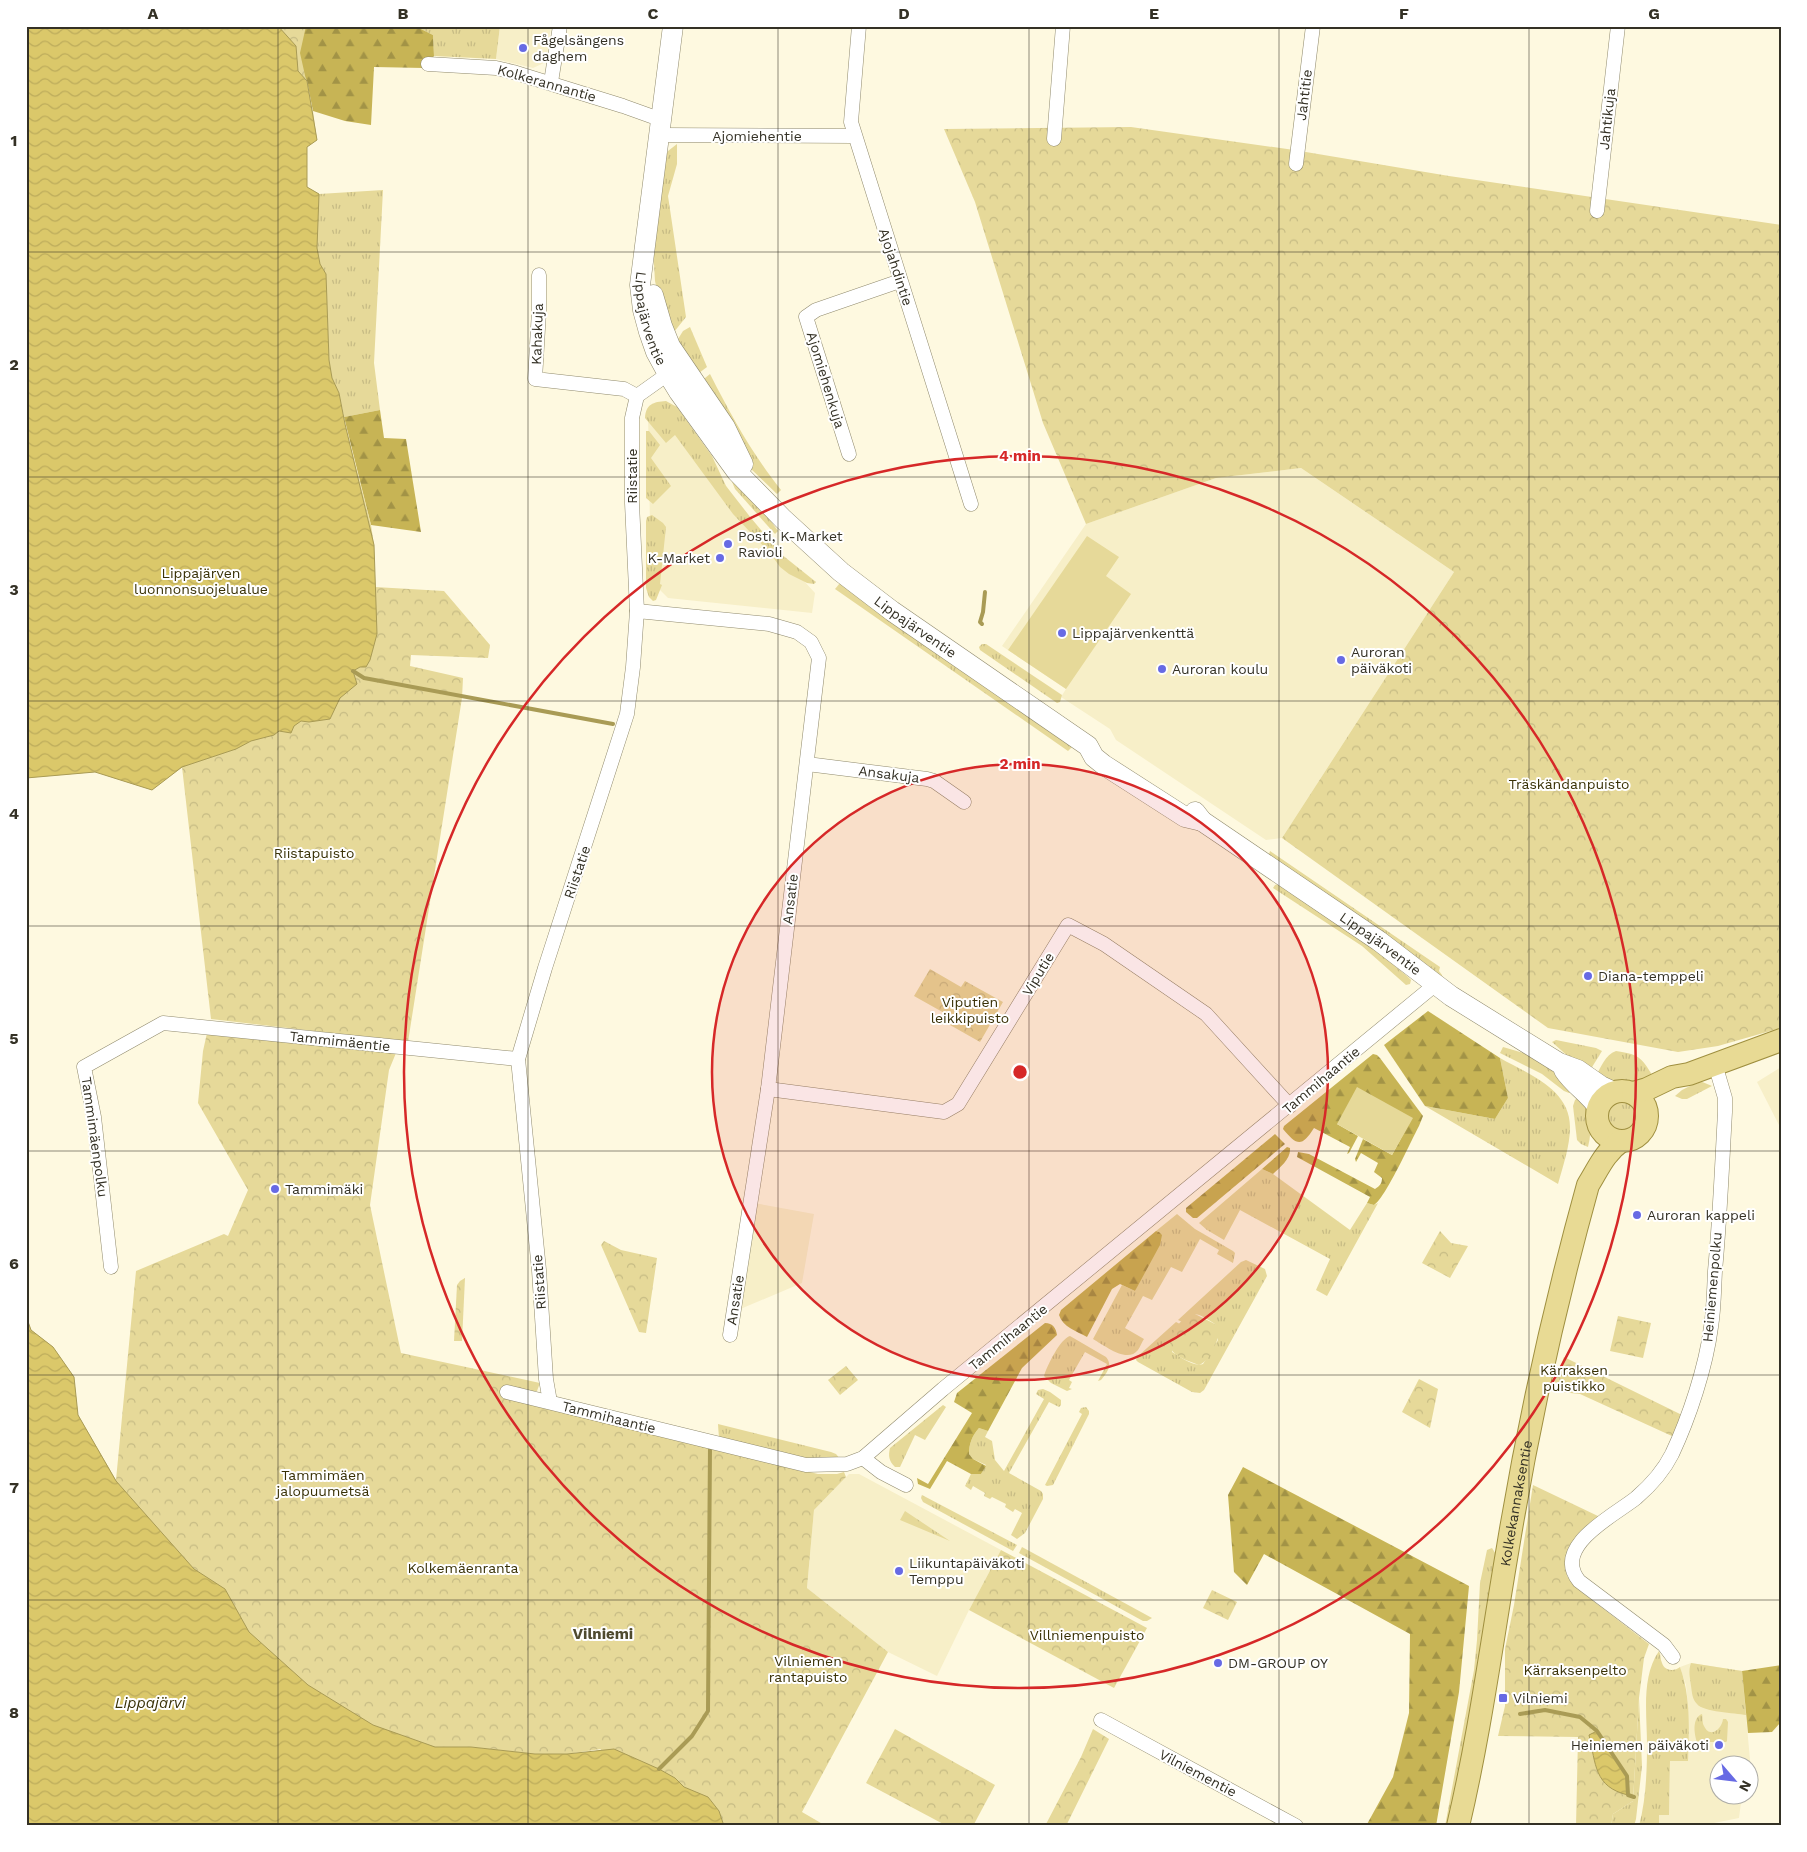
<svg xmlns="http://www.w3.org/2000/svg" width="1807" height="1852" font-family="'Work Sans',sans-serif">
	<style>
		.built { fill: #f7efc8 }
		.grass { fill: url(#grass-tufts) }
		.forest { fill: url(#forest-firs) }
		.park { fill: url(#park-crowns) }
		.garden { fill: #e6d999 }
		.water { fill: url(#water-waves); stroke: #a99b55 }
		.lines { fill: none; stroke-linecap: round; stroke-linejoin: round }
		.stream { stroke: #a99b55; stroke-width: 4 }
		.street-casing { stroke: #908a6d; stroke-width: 15 }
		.secondary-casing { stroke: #908a6d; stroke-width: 21 }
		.primary-casing { stroke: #9f8f3f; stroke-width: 24 }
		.street { stroke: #fff; stroke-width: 14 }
		.secondary { stroke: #fff; stroke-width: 20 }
		.primary { stroke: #e8da94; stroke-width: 22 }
		.grid { fill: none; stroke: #343125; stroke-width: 1; stroke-opacity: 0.55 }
		.ring { fill: none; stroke: #d62828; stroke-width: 2.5 }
		.poi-dot { fill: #676ae4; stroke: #fff; stroke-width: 2 }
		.labels { text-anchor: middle; stroke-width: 4; stroke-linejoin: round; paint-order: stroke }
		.poi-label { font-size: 14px; fill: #343125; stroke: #fff; text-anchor: start }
		.street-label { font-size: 14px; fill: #343125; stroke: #fff }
		.park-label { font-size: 14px; fill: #393106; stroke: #fff }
		.neighbourhood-label { font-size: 15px; font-weight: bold; fill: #4f4a2f; stroke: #fff }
		.water-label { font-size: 15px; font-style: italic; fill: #393106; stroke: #fff }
		.centre { fill: #d62828; stroke: #fff; stroke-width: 2.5 }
		.ring-label { font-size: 15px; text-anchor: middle; font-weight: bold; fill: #d62828; stroke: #fff; stroke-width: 4; stroke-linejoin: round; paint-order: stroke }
		.neatline { fill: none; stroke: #343125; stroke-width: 2 }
		.grid-label { font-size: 16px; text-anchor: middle; font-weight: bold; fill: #343125 }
	</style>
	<defs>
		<pattern id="grass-tufts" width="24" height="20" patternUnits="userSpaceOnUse" patternTransform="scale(1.25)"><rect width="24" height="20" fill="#e6d999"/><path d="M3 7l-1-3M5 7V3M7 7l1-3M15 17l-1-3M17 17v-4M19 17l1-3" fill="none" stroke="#c6bb84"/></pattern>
		<pattern id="forest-firs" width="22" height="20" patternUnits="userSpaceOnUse" patternTransform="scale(1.25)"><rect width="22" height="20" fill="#c7b455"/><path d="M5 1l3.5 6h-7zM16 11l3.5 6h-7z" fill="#a29346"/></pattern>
		<pattern id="park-crowns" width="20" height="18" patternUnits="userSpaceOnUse" patternTransform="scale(1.25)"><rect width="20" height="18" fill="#e6d999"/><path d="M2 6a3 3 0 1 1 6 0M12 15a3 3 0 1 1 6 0" fill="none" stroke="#c6bb84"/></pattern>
		<pattern id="water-waves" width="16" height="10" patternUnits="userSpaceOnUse" patternTransform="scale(1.25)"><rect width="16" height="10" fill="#dbc86a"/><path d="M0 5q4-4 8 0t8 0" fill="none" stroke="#bdac5c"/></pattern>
	</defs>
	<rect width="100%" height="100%" fill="#fef9e0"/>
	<g class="built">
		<polygon points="500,26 551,26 546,62 533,68 496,59"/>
		<polygon points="677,409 748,520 815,593 812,613 668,598 651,581 648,414"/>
		<polygon points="1301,468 1454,572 1282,838 1266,840 1116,740 1110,729 1061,697 1066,689 1002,646 1086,524 1216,478"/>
		<polygon points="1781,1067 1781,1129 1757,1082"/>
		<polygon points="754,1203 814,1214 802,1283 738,1310"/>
		<polygon points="849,1474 859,1474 1001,1550 969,1610 937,1676 888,1652 807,1588 814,1510"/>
		<polygon points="1691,1663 1742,1671 1751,1771 1750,1775 1750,1764 1720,1764 1720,1794 1742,1795 1739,1818 1699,1826 1659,1826 1659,1814 1669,1814 1670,1760 1688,1760 1688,1705 1686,1685 1680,1667"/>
	</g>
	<g class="grass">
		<polygon points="415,26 500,26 496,59 434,56 433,35"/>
		<polygon points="677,144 677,164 668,196 686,317 674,332 663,316 655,281 653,247 665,157 668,151"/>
		<polygon points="383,190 374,363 380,410 344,417 339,393 332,378 329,360 326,274 320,264 317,248 319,194"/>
		<polygon points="690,327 707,367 695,376 678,339 683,331"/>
		<path d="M710,374c22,43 41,78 71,116l-4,4 -27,-26 -50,-86z"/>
		<path d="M666,401l11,6 35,49 14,30 25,32 30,36 35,28 -2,2 -7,-1 -18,-9 -9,-7 -10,-14 -37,-39 -58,-79 -9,8 -21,-25c1,-14 8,-16 21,-17z"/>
		<polygon points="646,431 649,431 660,445 651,458 671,486 653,504 646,498"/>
		<polygon points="730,477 763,510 778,531 775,534 735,489"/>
		<polygon points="652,515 663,523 666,527 660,584 662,585 656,600 653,601 649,597 646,588 646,521 647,517"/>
		<polygon points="840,583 1073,746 1068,751 835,589"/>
		<polygon points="982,644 986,644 1062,695 1060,702 1057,703 980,650 979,647"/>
		<polygon points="1270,851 1440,967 1439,971 1442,975 1443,982 1268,857"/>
		<polygon points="1281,883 1368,944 1407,976 1411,980 1410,984 1406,985 1362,946 1273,888 1275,885"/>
		<polygon points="1556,1040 1596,1048 1602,1051 1589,1072 1581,1068 1552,1042"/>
		<polygon points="1503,1047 1527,1054 1556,1073 1573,1090 1569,1093 1564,1091 1542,1074 1500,1053"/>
		<path d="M1616,1051c26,4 25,7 39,28 -21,5 -38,6 -59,-3 5,-9 9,-21 20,-25z"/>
		<path d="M1500,1058c28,16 70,31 70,69 0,19 -7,39 -12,57l-133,-78 70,13 13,-21z"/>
		<polygon points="1700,1081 1712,1086 1687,1099 1682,1099 1675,1096 1682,1090"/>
		<path d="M1580,1096c10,18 13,31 8,51l-7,-3 -4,-4 -4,-34 2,-6z"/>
		<circle cx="1622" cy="1116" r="15"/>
		<polygon points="1262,1169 1273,1174 1350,1230 1367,1203 1374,1205 1378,1203 1327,1296 1316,1290 1330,1259 1240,1210 1224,1240 1207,1230 1199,1223"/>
		<path d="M1177,1214l18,15 38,22 2,2 -2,10 -16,-9 2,-4 -19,-11 -18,33 -11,-5 -19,33 -9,-4 -18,32 19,11c-2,3 -4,8 -6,11 -11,14 -34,-5 -45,-11l29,-54 13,6 24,-59 -3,-1z"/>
		<path d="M1246,1260l19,9 2,7 -63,114 -4,3 -8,-1 -54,-30 -2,-2 1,-3 39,-35 4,2 -2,2 -6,26c9,5 21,15 31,12l15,-24 -3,-16c-14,-8 -21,-16 -33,-2l-4,-2 63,-58z"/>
		<path d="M1070,1336l36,21c7,8 1,16 -5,23l-3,1 9,-17 -22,-12 -16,28 3,2 -3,6 3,1 -5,2 -16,-8 -7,-7c3,-10 16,-37 26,-40z"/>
		<path d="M1043,1389l7,3 11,8v5l-2,2 -10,-5 -40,71 32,18 2,3v5l-18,34 -8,6 -6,-4 11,-22 -7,-4 -2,3 -8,-5 1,-3 -14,-7 -2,2 -6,-3 1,-3 -12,-7 -2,4 -6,-4 6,-12h10l5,-9 -13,-6 -4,-5c0,-10 3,-18 10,-26l9,3 -3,6 7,4 3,19 9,11 40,-72 -8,-5 2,-4z"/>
		<path d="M943,1405l3,2 -21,33 -10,-5 -15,32h-5c-6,-6 -7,-11 -5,-19z"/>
		<polygon points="1086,1407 1089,1411 1089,1414 1053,1485 1047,1486 1045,1485 1082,1414 1079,1412 1081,1408"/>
		<polygon points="718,1424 831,1452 836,1454 840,1459 824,1462 719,1439"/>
		<polygon points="922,1495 1017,1545 1013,1551 923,1502 921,1498"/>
		<polygon points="905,1511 950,1541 900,1520"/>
		<polygon points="1022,1547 1152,1618 1147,1621 1143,1621 1019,1553"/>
		<polygon points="1492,1548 1497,1556 1492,1589 1450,1826 1445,1826 1474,1670 1477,1640 1480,1583 1487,1550"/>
		<path d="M1659,1651c2,4 1,8 3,12 3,9 13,8 18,4 11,30 9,62 8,94h-18l-1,54h-10v11h-20c7,-26 8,-55 8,-81 0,-31 -6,-68 12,-94z"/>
		<path d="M1691,1663l51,8 4,44c-11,-2 -43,-3 -49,-11 -5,-5 -5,-12 -6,-18 -1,-9 -3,-15 0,-23z"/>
		<polygon points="1639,1698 1642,1766 1636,1819 1634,1826 1611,1826 1613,1814 1633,1801"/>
		<path d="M1702,1714c1,4 0,9 2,12 6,13 18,3 19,-7h3l2,3 -1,19 -1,1h-29c-3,-9 -5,-24 5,-28z"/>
	</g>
	<g class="forest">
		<polygon points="278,26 415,26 433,35 434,56 424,68 374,67 371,125 345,121 313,111 307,81"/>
		<polygon points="380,410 384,438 406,439 421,532 371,525 344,417"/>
		<polygon points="1428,1011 1500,1058 1508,1098 1495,1119 1425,1106 1384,1045"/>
		<path d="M1373,1054l4,1 3,3 43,58 -4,10c-8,15 -34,73 -45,79l-7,-2 3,-6 -73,-40 1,-5 11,2 66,35c5,-3 7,-6 7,-11l-8,-6 4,-9 -17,-10 -5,9 -1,-3 8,-20 29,16 20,-37 -75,6 21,12 -9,17 -2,1 3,-7 -36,-19c-12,19 -17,18 -31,1l1,-3z"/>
		<polygon points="1275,1134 1285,1144 1197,1218 1193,1218 1186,1212 1186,1208"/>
		<path d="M1287,1147l3,1c1,11 -10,19 -17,26l-11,-5z"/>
		<path d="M1156,1231l3,1 3,3 -2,10 -25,46 -15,-7 -8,5 -25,48c-11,-6 -24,-10 -28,-22l2,-5z"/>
		<path d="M1045,1323c8,0 11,5 12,12l-35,33 -34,63 -9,-3c-7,8 -10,16 -10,26l4,5 13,7 -5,8h-10l-24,-13 -17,28 -12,-5 -1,-6 11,6 44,-71 -18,-11 3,-9z"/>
		<polygon points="1243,1467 1469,1586 1459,1692 1436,1826 1366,1826 1393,1777 1409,1713 1410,1634 1264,1554 1247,1585 1234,1572 1228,1495"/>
		<polygon points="1781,1665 1781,1722 1772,1732 1748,1733 1742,1671"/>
	</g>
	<g class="park">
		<polygon points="26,26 306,26 300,53 313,111 317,140 307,147 307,187 319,194 317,248 320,264 326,274 329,360 332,378 339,393 345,424 371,525 374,545 375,587 444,591 490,645 488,658 411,655 410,666 463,678 462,698 408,1042 211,1019 182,767 152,790 95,772 26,778"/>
		<polygon points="1131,127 1294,150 1449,176 1781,225 1781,1028 1718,1046 1678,1052 1548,1028 1282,838 1454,572 1301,468 1216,478 1086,524 1043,423 975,202 944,129"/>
		<polygon points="930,969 961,987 965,981 1003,1002 980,1042 943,1021 946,1014 914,996"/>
		<polygon points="207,1033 396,1053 389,1070 370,1205 401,1353 540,1383 537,1391 528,1391 534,1404 818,1474 837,1474 844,1472 846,1477 814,1510 807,1588 888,1652 802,1812 826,1826 566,1826 601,1749 567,1754 535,1754 471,1747 26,1826 26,1316 31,1330 53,1347 74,1377 78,1415 116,1480 136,1271 224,1234 228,1236 248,1190 198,1103 203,1051"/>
		<polygon points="1440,1231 1451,1243 1468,1246 1450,1278 1422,1263"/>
		<polygon points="604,1241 621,1250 657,1258 646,1333 639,1332 601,1245"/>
		<polygon points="465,1278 462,1341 454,1341 457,1285 460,1281"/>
		<path d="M1193,1313l22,11 5,7c-3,11 -10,30 -21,34 -8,-3 -24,-8 -28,-16 -5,-11 11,-33 22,-36z"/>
		<polygon points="1618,1316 1651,1323 1643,1358 1610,1351"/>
		<polygon points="1564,1357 1682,1415 1674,1437 1580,1394 1551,1391"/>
		<polygon points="846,1366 858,1380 840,1395 828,1380"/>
		<polygon points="1419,1379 1438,1389 1430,1428 1402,1412"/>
		<polygon points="1533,1485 1600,1517 1569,1546 1566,1568 1567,1576 1573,1584 1583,1593 1649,1644 1644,1658 1639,1698 1633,1801 1613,1814 1611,1826 1576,1826 1578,1737 1498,1736 1505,1706 1505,1649 1514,1605"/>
		<polygon points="1001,1550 1147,1628 1114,1688 969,1610"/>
		<polygon points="1212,1590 1237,1602 1228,1620 1203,1608"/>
		<polygon points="895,1729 995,1785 973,1826 947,1826 866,1783"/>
		<polygon points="1093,1729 1109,1739 1066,1826 1045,1826 1081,1757"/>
	</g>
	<g class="garden">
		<polygon points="1087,536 1119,557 1106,576 1131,594 1066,689 1008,650"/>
		<polygon points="1357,1087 1413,1118 1392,1155 1337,1124"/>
	</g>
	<g class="water">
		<polygon points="26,26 278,26 296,46 298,71 307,81 317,140 307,147 307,187 319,194 317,248 320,264 326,274 329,360 332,378 339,393 345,424 374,545 377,634 370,660 366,667 360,667 353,671 357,684 340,698 330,719 309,722 301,721 294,726 291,733 279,731 274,735 251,741 236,749 182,767 152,790 95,772 26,778"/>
		<polygon points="26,1316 31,1330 53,1347 74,1377 78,1415 116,1481 194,1569 225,1589 249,1632 308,1685 373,1725 435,1747 471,1747 535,1754 567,1754 614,1749 659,1769 675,1778 684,1787 708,1797 719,1811 724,1826 26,1826"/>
		<path d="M1597,1731l30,45 1,19c-34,-8 -32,-31 -39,-60z"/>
	</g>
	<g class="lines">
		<g class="stream">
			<polyline points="982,624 980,622 983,612 985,592"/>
			<polyline points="353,671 364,678 613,724"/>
			<polyline points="1520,1714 1545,1710 1580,1717 1597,1731 1627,1776 1628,1795 1634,1797"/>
			<polyline points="659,1769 692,1736 708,1711 710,1447"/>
		</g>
		<defs>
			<g id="street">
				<polyline points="859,26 851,122 971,504"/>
				<polyline points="428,64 496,68 513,72 623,106 662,120"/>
				<polyline points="551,82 560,26"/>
				<polyline points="660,135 854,136"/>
				<polyline points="1054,139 1063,26"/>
				<polyline points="1296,164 1313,26"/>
				<polyline points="1597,211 1618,26"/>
				<polyline points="539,275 539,311 535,379 624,389 637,396"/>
				<polyline points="849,454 806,317 816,310 900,281"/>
				<polyline points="637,611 769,624 797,632 811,642 819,658 768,1089 730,1335"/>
				<polyline points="807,764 927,779 934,781 964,802"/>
				<polyline points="768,1089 944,1112 958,1104 1068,925 1104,944 1206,1014 1290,1106"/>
				<polyline points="111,1267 94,1117 84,1067 163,1023 518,1059"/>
				<polyline points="507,1392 806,1465 847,1464 863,1458 943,1389 1436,984"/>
				<polyline points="550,1402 546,1379 539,1270 518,1059 545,968 627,714 633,667 637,611 632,503 632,418 637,396 675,369"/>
				<polyline points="863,1458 881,1472 906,1485"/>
				<path d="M1673,1657l-9,-12 -85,-64c-28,-35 36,-66 57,-83 14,-12 28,-28 36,-44 17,-36 34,-87 39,-127 3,-18 3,-38 4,-56 5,-53 7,-106 10,-159v-14l-10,-34"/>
				<polyline points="1101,1720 1296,1826"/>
			</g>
			<g id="secondary">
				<path id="s1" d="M673,26l-33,259 3,25 6,22 7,20 12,22 11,18 58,80 46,47 58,53 51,39 196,135 6,11 10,8 81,52 17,4"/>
				<polyline points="653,295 662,326 670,346 725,427 743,464"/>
				<path id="s2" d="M1195,812l7,9 177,120 72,55 108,67 19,7 23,16 13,6"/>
				<path d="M1564,1070c9,14 24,23 34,37"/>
			</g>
			<g id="primary">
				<circle cx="1622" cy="1116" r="25"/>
				<polyline points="1633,1093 1647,1089 1672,1077 1689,1074 1781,1040"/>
				<path id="s3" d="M1458,1826c22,-93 34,-186 50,-279 20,-122 47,-243 80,-362 10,-16 17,-33 33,-44"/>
			</g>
		</defs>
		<use href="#street" class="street-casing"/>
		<use href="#secondary" class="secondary-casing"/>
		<use href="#primary" class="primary-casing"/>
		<use href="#street" class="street"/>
		<use href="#secondary" class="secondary"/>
		<use href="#primary" class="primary"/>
	</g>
	<path class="grid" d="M278,26v1800M528,26v1800M778,26v1800M1029,26v1800M1279,26v1800M1529,26v1800M26,252h1755M26,477h1755M26,701h1755M26,926h1755M26,1151h1755M26,1375h1755M26,1600h1755"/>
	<circle cx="1020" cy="1072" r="308" fill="#d62828" fill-opacity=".12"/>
	<g class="ring">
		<circle cx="1020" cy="1072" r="308"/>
		<circle cx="1020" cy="1072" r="616"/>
	</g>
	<g class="poi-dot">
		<circle cx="523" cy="48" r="5"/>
		<circle cx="728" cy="544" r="5"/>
		<circle cx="720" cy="558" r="5"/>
		<circle cx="1062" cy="633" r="5"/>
		<circle cx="1341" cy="660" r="5"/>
		<circle cx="1162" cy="669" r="5"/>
		<circle cx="1588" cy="976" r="5"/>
		<circle cx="275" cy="1189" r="5"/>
		<circle cx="1637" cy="1215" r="5"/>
		<circle cx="899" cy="1571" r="5"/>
		<circle cx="1218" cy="1663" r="5"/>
		<rect x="1498" y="1693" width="10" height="10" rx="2.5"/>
		<circle cx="1719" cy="1745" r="5"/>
	</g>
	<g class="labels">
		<g class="poi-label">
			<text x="533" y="45">Fågelsängens<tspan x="533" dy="16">daghem</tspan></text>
			<text x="738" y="541">Posti, K-Market<tspan x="738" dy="16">Ravioli</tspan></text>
			<text x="710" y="563" text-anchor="end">K-Market</text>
			<text x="1072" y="638">Lippajärvenkenttä</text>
			<text x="1351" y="657">Auroran<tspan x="1351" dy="16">päiväkoti</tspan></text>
			<text x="1172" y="674">Auroran koulu</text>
			<text x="1598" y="981">Diana-temppeli</text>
			<text x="285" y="1194">Tammimäki</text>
			<text x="1647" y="1220">Auroran kappeli</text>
			<text x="909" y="1568">Liikuntapäiväkoti<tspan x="909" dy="16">Temppu</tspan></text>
			<text x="1228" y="1668">DM-GROUP OY</text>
			<text x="1513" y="1703">Vilniemi</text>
			<text x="1709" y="1750" text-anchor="end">Heiniemen päiväkoti</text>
		</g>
		<g class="street-label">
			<text transform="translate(547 83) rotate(16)" y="5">Kolkerannantie</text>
			<text transform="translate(1304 95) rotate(-83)" y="5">Jahtitie</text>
			<text transform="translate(1607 119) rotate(-84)" y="5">Jahtikuja</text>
			<text x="757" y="141">Ajomiehentie</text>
			<text transform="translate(896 267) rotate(72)" y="5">Ajojahdintie</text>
			<text dy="5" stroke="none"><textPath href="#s1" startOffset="296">Lippajärventie</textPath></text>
			<text transform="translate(537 334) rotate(-88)" y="5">Kahakuja</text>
			<text transform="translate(826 380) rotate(73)" y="5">Ajomiehenkuja</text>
			<text transform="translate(632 476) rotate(-90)" y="5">Riistatie</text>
			<text dy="5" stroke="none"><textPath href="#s1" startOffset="712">Lippajärventie</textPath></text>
			<text transform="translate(889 774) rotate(7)" y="5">Ansakuja</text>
			<text transform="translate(577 872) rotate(-71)" y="5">Riistatie</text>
			<text transform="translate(790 899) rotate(-83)" y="5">Ansatie</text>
			<text dy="5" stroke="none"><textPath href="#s2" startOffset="228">Lippajärventie</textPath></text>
			<text transform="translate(1038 974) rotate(-59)" y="5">Viputie</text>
			<text transform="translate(340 1041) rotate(6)" y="5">Tammimäentie</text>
			<text transform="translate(1321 1080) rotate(-40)" y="5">Tammihaantie</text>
			<text transform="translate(95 1137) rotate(82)" y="5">Tammimäenpolku</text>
			<text transform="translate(539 1282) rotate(-94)" y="5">Riistatie</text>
			<text transform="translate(1712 1287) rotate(-85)" y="5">Heiniemenpolku</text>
			<text transform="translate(735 1300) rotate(-81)" y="5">Ansatie</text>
			<text transform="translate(1008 1337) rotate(-39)" y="5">Tammihaantie</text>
			<text transform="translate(609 1417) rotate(14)" y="5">Tammihaantie</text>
			<text dy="5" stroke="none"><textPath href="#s3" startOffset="328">Kolkekannaksentie</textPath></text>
			<text transform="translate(1198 1773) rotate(28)" y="5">Vilniementie</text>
		</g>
		<g class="park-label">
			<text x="201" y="578">Lippajärven<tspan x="201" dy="16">luonnonsuojelualue</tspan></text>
			<text x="1569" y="789">Träskändanpuisto</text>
			<text x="314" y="858">Riistapuisto</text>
			<text x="970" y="1007">Viputien<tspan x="970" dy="16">leikkipuisto</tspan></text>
			<text x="1574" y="1375">Kärraksen<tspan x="1574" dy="16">puistikko</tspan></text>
			<text x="323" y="1480">Tammimäen<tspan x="323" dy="16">jalopuumetsä</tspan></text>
			<text x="463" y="1573">Kolkemäenranta</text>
			<text x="1087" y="1640">Villniemenpuisto</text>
			<text x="808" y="1666">Vilniemen<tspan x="808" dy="16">rantapuisto</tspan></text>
			<text x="1575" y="1675">Kärraksenpelto</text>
		</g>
		<g class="neighbourhood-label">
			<text x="603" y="1639">Vilniemi</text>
		</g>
		<g class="water-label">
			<text x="150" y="1708">Lippajärvi</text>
		</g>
	</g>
	<circle cx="1020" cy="1072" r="8" class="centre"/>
	<g class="ring-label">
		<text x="1020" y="461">4 min</text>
		<text x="1020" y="769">2 min</text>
	</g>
	<rect width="1807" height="1852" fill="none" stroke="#ffffff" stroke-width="55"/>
	<g transform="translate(1734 1780) rotate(118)"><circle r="24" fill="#ffffff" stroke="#aeada8"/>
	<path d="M0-4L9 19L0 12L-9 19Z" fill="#676ae4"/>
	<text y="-8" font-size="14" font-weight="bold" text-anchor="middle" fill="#343125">N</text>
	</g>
	<rect x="28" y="28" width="1752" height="1796" class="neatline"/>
	<g class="grid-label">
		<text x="153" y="19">A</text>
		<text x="403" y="19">B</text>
		<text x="653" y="19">C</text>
		<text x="904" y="19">D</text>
		<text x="1154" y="19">E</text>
		<text x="1404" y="19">F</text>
		<text x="1654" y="19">G</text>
		<text x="14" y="146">1</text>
		<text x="14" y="370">2</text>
		<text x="14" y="595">3</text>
		<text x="14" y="819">4</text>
		<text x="14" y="1044">5</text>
		<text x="14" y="1269">6</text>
		<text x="14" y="1493">7</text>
		<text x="14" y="1718">8</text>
	</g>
</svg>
